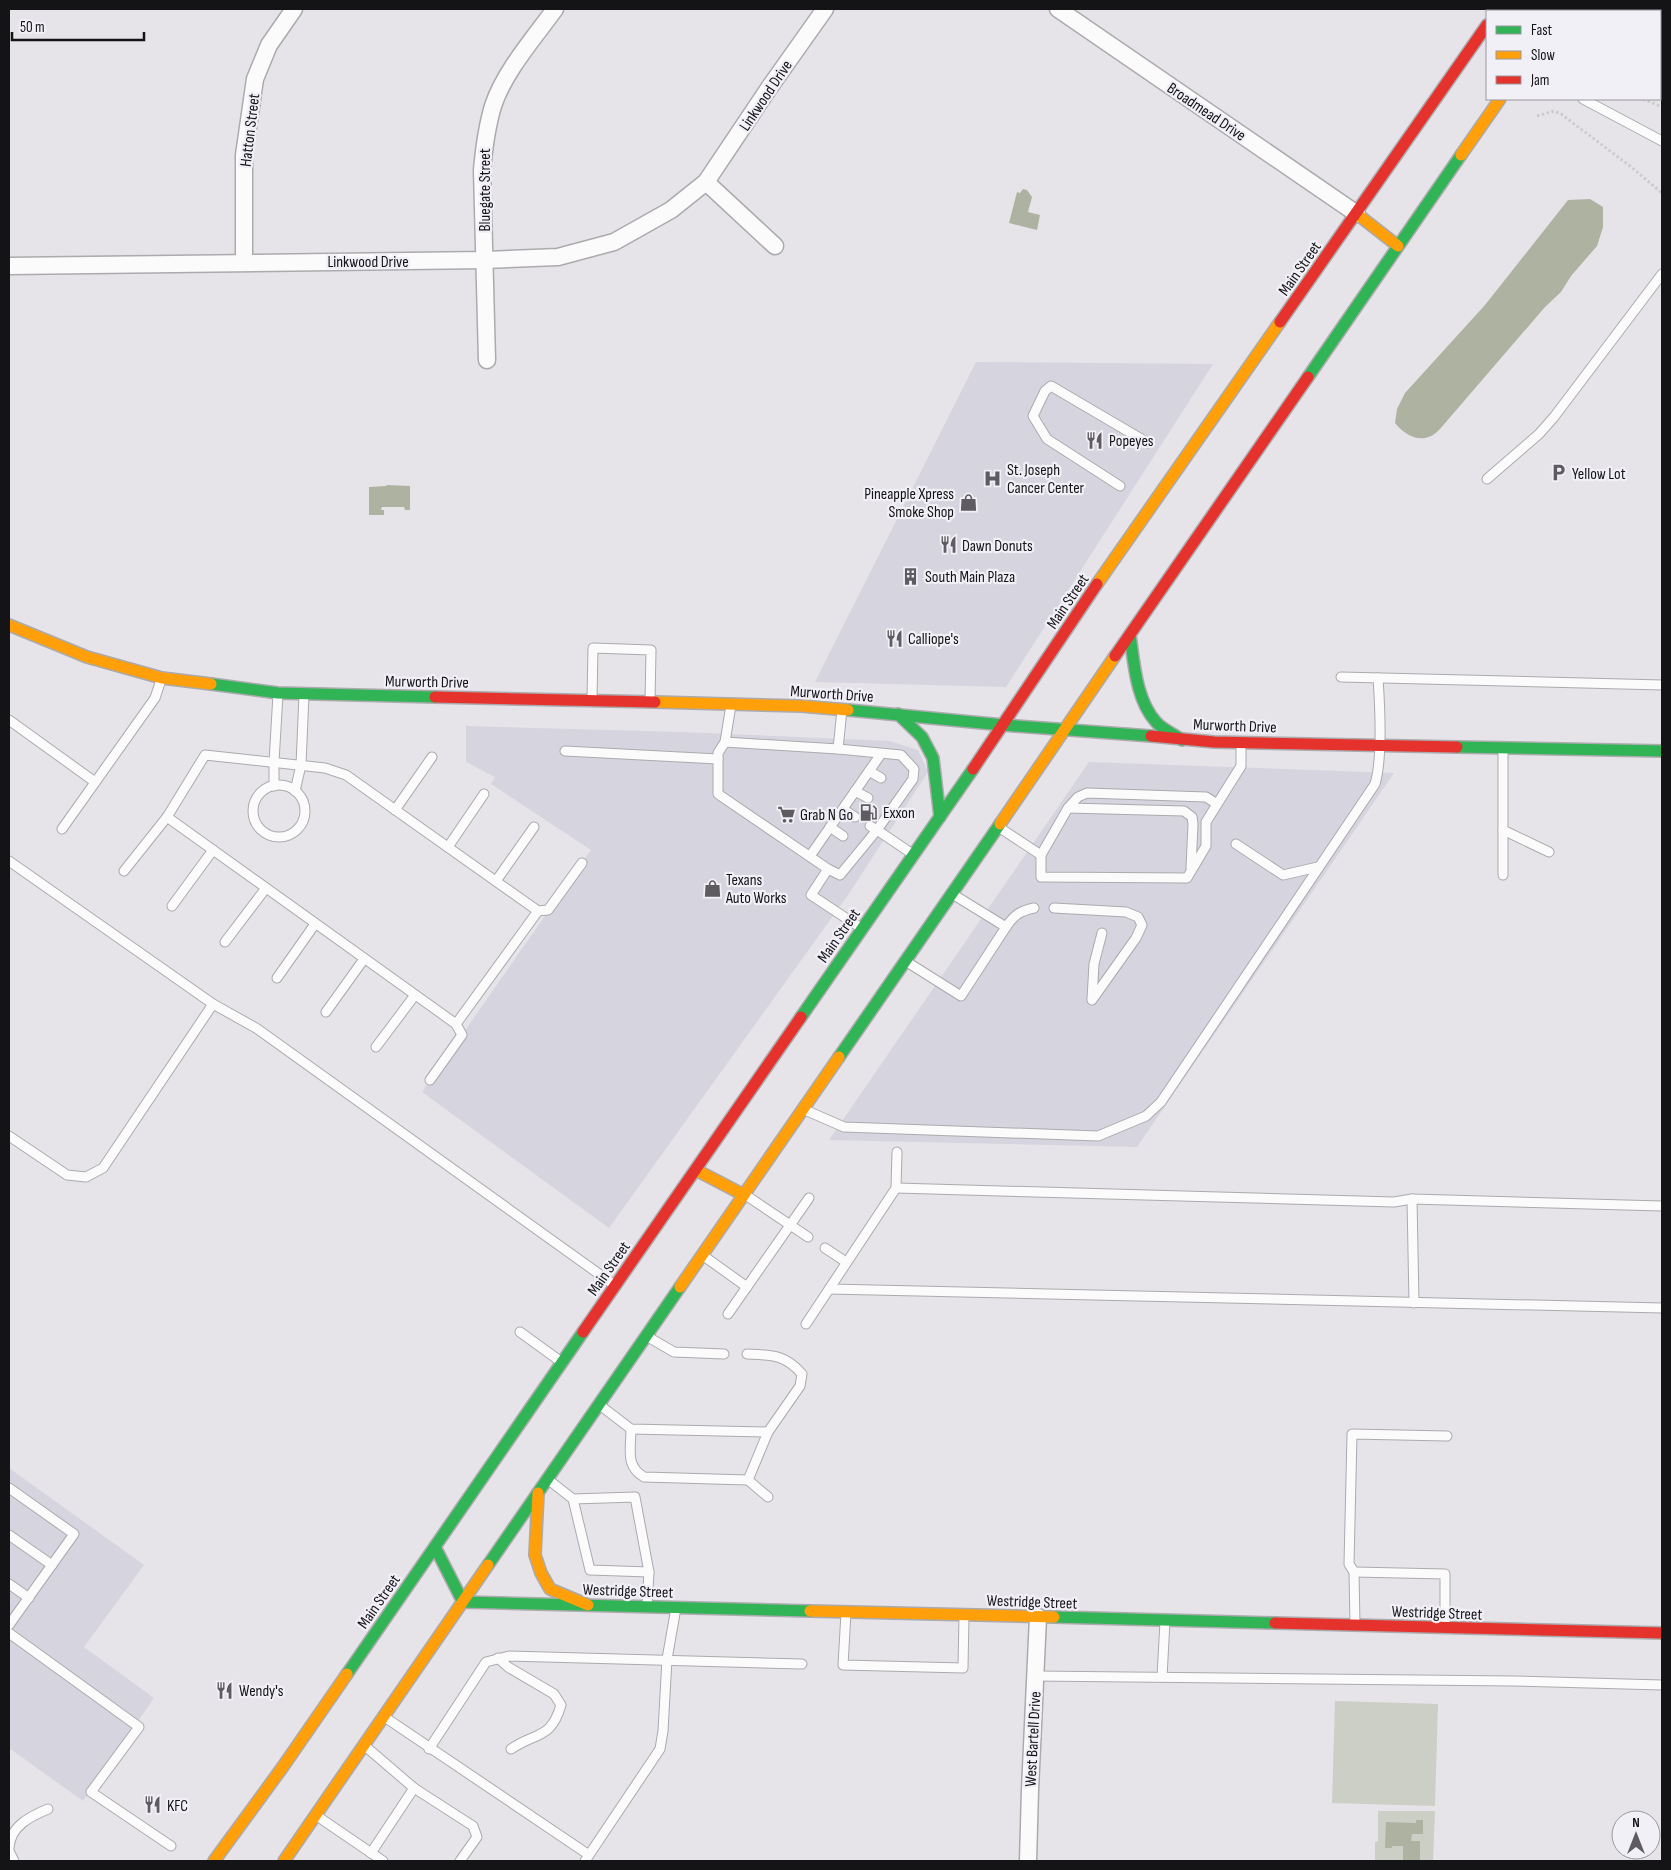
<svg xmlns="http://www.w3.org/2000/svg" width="1671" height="1870" font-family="'Sofia Sans Condensed',sans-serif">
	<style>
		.built { fill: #d6d4de }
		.green { fill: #cccfc5 }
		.water { fill: #adb3a0 }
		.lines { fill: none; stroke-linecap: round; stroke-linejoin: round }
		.lane-casing { stroke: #abaaad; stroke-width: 11 }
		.street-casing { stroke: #abaaad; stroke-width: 19 }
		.fast-casing { stroke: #abaaad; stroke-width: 14 }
		.slow-casing { stroke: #abaaad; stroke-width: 14 }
		.jam-casing { stroke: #abaaad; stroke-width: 14 }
		.path { stroke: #cccbcc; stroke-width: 3; stroke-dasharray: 2.5 2.5; stroke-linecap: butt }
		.lane { stroke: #fbfbfc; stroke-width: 9 }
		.street { stroke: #fbfbfc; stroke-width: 16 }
		.fast { stroke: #30b455; stroke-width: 11 }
		.slow { stroke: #ff9f0a; stroke-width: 11 }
		.jam { stroke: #e5322d; stroke-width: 11 }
		.labels { text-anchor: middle; stroke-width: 4.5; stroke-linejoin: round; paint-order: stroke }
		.street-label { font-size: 16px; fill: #141316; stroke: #f2f0f7 }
		.poi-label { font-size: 16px; fill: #141316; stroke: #f2f0f7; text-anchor: start }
	</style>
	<rect width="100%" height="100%" fill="#e6e4e9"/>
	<g class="built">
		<polygon points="976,362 1213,364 1006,687 815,682"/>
		<polygon points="466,726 681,732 890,741 918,750 928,772 848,895 609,1228 422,1092 591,850 491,784 495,777 466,762"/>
		<polygon points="1089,762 1394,773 1137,1147 829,1140"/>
		<polygon points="9,1468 144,1565 84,1647 154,1698 83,1801 9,1748"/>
	</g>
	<g class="green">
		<polygon points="1335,1701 1438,1704 1435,1806 1332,1803"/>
		<polygon points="1378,1811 1435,1811 1433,1861 1375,1861 1375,1842 1378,1841"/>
	</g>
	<g class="water">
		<polygon points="1023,189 1027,190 1032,197 1028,212 1040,215 1037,230 1009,223 1017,192 1020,193"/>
		<path d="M1590,199l13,8v20l-6,19 -26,30 -10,16 -16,15 -105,122c-2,2 -6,6 -9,7 -14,7 -28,-3 -36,-13l2,-14 8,-16 80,-88 83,-105z"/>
		<polygon points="387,485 410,486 410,510 405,510 404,507 382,507 381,510 384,510 384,515 369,515 369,487 386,486"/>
		<polygon points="1416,1820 1423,1820 1423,1834 1412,1834 1411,1841 1420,1841 1420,1861 1403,1861 1403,1846 1392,1846 1392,1848 1385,1848 1386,1822 1416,1823"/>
	</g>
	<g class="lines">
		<defs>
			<g id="lane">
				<polyline points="1583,99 1662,141"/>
				<polyline points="1487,479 1539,434 1554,417 1662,274"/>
				<polyline points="1120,486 1047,439 1033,416 1045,391 1051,386 1148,443"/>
				<polyline points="1341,677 1662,685"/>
				<polyline points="592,700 593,648 651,650 650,702"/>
				<polyline points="731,705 725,742 718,753 718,794 828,869 811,895 861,928"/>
				<polyline points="9,720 95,782"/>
				<polyline points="725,742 838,749 842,710"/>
				<polyline points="838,749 901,755 914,769 913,779 877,830 911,853"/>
				<polyline points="565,751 718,759"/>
				<polyline points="869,771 881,778"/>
				<circle cx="279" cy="811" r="26"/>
				<polyline points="274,786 274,762 278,694"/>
				<polyline points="295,791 301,765 304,695"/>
				<polyline points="855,791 868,798"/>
				<polyline points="1217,804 1206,797 1087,793 1078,797 1068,808 1041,855 1041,877 1187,878 1206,846 1206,822 1241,766 1241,744"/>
				<polyline points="1068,808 1184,811 1192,817 1193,824 1191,868"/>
				<polyline points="843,809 855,817"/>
				<polyline points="395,810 432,757"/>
				<polyline points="167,817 456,1024 462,1035 430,1080"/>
				<polyline points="830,827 843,836"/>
				<polyline points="1000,828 1041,855"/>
				<polyline points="62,829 155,698 161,680"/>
				<polyline points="1503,830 1549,852"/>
				<polyline points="1236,844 1283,875 1318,867"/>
				<polyline points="448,847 484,794"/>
				<polyline points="810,856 881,754"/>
				<polyline points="9,861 213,1004 103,1168 86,1177 67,1175 9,1136"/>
				<polyline points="828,869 840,875 877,830 870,826"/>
				<polyline points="124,871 167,817 205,755 325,768 346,775 538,911 456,1024"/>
				<polyline points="1503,875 1503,748"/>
				<polyline points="496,881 534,827"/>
				<polyline points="172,906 213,850"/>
				<polyline points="1054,908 1126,912 1138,917 1142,925 1136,938 1092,1000"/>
				<polyline points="538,911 548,910 582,863"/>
				<path d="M1006,927c8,-12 14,-16 28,-19"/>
				<polyline points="225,942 266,888"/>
				<polyline points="907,962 961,996 1006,927 954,895"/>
				<polyline points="277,978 315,924"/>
				<polyline points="1092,999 1094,964 1102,933"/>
				<polyline points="213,1004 256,1028 613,1284"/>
				<polyline points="326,1012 364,959"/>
				<polyline points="376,1047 415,995"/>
				<path d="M805,1110l39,17 254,9 48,-20 15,-14 214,-318c8,-27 5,-77 3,-106"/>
				<polyline points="896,1188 1394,1202 1412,1199 1662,1206"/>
				<polyline points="747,1196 808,1237"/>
				<polyline points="1412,1199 1414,1303"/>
				<polyline points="825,1248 846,1262"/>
				<polyline points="705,1257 747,1287"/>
				<polyline points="829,1289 1662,1308"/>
				<polyline points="728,1314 809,1198"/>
				<polyline points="806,1324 896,1188 897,1152"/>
				<polyline points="520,1332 560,1361"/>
				<polyline points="648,1337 674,1352 724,1354"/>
				<path d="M747,1354c24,1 38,0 55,20l-2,12 -32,46 -20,48 20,17"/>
				<polyline points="601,1406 631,1429 768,1432"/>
				<path d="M631,1429c0,20 -6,37 13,48l104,3"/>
				<polyline points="550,1481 573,1499 635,1497 649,1572 647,1606"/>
				<polyline points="9,1488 74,1534 9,1625"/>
				<polyline points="573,1499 590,1570 649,1572"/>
				<polyline points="9,1535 52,1565"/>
				<polyline points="1354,1572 1445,1574 1445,1626"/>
				<polyline points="9,1584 29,1598"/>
				<polyline points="846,1613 843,1665 963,1668 964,1615"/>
				<polyline points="1355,1625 1354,1572 1349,1564 1352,1434 1447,1436"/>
				<polyline points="9,1633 139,1727 91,1792 171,1846"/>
				<path d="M498,1658l10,9 46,27 7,11c-10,35 -26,27 -50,44"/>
				<polyline points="1035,1676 1513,1681 1662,1685"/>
				<polyline points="1162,1677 1165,1621"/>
				<polyline points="386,1718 589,1855"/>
				<polyline points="365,1746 414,1788 371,1853"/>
				<polyline points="429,1749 486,1662 509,1656 802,1664"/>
				<polyline points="414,1788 473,1826 477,1837 460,1861"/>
				<polyline points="317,1816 383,1861"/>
				<path d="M9,1848c1,-22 22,-32 39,-39"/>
				<polyline points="9,1851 14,1861"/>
				<polyline points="585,1861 660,1749 663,1731 667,1659 676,1608"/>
			</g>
			<g id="street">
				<polyline points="1058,9 1357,214"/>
				<polyline points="706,182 775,246"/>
				<polyline points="244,262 244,155 255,79 269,45 294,9"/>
				<polyline points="9,266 485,260 558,257 614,242 671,210 706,182 769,88 825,9"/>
				<path d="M487,360l-5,-190c2,-22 5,-44 11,-64 11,-34 41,-68 62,-97"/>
				<polyline points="1028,1861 1030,1790 1038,1617"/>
			</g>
			<g id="fast">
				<polyline points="1560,11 1562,9"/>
				<polyline points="1308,377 1461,155"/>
				<path d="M1130,635c4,28 6,65 26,87 7,8 18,12 26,18"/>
				<polyline points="211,684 278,693 435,697"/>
				<polyline points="848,710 1003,725 1151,736"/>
				<polyline points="898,714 922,737 933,758 940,817"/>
				<polyline points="1457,747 1662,751"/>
				<polyline points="801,1017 973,769"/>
				<polyline points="839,1057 1000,824"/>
				<polyline points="435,1547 463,1602 810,1611"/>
				<polyline points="488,1565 680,1287"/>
				<polyline points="1054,1617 1275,1623"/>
				<polyline points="347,1674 583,1332"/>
			</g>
			<g id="slow">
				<polyline points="1461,155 1500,99"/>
				<polyline points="1357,214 1398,246"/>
				<polyline points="1097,584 1280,322"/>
				<polyline points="9,625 87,657 162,678 211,684"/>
				<polyline points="655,702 801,706 848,710"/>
				<polyline points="1000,824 1115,656"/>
				<polyline points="696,1170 744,1195"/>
				<polyline points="680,1287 839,1057"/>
				<polyline points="538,1493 535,1555 541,1573 550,1589 588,1605"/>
				<polyline points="810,1611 1054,1617"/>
				<polyline points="214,1861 282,1768 347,1674"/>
				<polyline points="284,1861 488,1565"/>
			</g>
			<g id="jam">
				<polyline points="1280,322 1487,25"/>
				<polyline points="1115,656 1308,377"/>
				<polyline points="435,697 655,702"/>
				<polyline points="1151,736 1214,742 1457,747"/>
				<polyline points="973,769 1097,584"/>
				<polyline points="583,1332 801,1017"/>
				<polyline points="1275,1623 1662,1633"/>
			</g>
		</defs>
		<use href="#lane" class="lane-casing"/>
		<use href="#street" class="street-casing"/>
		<use href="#fast" class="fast-casing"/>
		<use href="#slow" class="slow-casing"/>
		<use href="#jam" class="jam-casing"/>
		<g class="path">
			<polyline points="1643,99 1662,107"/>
			<polyline points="1537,116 1554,111 1561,114 1630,166 1662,193"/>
		</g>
		<use href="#lane" class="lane"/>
		<use href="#street" class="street"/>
		<use href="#fast" class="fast"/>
		<use href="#slow" class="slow"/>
		<use href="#jam" class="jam"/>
	</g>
	<defs>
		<symbol id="restaurant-bare" viewBox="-9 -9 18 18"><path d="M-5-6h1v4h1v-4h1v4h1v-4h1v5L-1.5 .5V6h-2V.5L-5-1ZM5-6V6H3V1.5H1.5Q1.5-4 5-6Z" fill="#5e5c60" stroke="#f2f0f7" stroke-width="2.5" paint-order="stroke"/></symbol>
		<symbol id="parking-bare" viewBox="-9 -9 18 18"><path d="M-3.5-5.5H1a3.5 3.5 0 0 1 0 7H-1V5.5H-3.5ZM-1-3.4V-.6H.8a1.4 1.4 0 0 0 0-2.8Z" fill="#5e5c60" stroke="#f2f0f7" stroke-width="2.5" paint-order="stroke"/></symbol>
		<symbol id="hospital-bare" viewBox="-9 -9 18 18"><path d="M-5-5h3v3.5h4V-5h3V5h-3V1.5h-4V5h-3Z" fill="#5e5c60" stroke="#f2f0f7" stroke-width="2.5" paint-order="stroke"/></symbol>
		<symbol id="shop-bare" viewBox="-9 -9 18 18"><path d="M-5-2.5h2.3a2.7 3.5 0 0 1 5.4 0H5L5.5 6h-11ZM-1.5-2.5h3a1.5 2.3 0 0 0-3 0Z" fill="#5e5c60" stroke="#f2f0f7" stroke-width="2.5" paint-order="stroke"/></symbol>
		<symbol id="building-bare" viewBox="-9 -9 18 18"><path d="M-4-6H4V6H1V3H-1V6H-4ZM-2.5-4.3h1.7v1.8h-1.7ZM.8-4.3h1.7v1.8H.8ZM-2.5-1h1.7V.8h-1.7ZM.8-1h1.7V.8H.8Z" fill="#5e5c60" stroke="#f2f0f7" stroke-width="2.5" paint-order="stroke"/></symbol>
		<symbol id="fuel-bare" viewBox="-9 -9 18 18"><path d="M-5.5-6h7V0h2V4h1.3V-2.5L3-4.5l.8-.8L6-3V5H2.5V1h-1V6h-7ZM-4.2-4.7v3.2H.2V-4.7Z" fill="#5e5c60" stroke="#f2f0f7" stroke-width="2.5" paint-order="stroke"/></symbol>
		<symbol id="supermarket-bare" viewBox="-9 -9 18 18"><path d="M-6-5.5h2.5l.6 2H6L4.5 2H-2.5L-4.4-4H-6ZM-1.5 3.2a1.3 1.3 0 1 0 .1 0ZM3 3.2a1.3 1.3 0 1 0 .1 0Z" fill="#5e5c60" stroke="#f2f0f7" stroke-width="2.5" paint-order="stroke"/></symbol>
	</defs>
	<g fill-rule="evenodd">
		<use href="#restaurant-bare" x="1082" y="428" width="25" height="25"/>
		<use href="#parking-bare" x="1546" y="460" width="25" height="25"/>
		<use href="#hospital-bare" x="980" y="466" width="25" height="25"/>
		<use href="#shop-bare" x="956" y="490" width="25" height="25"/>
		<use href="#restaurant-bare" x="936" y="532" width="25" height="25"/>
		<use href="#building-bare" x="898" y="564" width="25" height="25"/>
		<use href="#restaurant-bare" x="882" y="626" width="25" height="25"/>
		<use href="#fuel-bare" x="856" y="800" width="25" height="25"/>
		<use href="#supermarket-bare" x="774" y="802" width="25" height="25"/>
		<use href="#shop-bare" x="700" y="876" width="25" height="25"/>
		<use href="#restaurant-bare" x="212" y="1678" width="25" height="25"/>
		<use href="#restaurant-bare" x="140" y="1792" width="25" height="25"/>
	</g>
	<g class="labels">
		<g class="street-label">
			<text transform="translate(765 95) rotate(-56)" y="6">Linkwood Drive</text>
			<text transform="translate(1207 111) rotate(34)" y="6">Broadmead Drive</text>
			<text transform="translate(249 130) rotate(-83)" y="6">Hatton Street</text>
			<text transform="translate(484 190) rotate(-90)" y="6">Bluegate Street</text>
			<text x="368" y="267">Linkwood Drive</text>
			<text transform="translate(1299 268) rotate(-55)" y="6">Main Street</text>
			<text transform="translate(1067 601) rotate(-56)" y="6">Main Street</text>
			<text transform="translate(427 681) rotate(1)" y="6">Murworth Drive</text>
			<text transform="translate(832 693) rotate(4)" y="6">Murworth Drive</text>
			<text transform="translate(1235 725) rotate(2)" y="6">Murworth Drive</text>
			<text transform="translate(838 935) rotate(-55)" y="6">Main Street</text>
			<text transform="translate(608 1268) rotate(-55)" y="6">Main Street</text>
			<text transform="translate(628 1590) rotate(2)" y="6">Westridge Street</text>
			<text transform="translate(378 1601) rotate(-55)" y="6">Main Street</text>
			<text transform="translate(1032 1601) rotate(2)" y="6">Westridge Street</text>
			<text transform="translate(1437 1612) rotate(2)" y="6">Westridge Street</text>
			<text transform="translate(1032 1739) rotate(-87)" y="6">West Bartell Drive</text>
		</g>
		<g class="poi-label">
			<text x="1109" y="446">Popeyes</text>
			<text x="1007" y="475">St. Joseph<tspan x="1007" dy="18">Cancer Center</tspan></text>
			<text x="1572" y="479">Yellow Lot</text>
			<text x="954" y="499" text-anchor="end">Pineapple Xpress<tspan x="954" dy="18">Smoke Shop</tspan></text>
			<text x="962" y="551">Dawn Donuts</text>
			<text x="925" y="582">South Main Plaza</text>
			<text x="908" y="644">Calliope's</text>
			<text x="883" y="818">Exxon</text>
			<text x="800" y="820">Grab N Go</text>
			<text x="726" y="885">Texans<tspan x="726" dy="18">Auto Works</tspan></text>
			<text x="239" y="1696">Wendy's</text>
			<text x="167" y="1811">KFC</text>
		</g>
	</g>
	<rect width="1671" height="1870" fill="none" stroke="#141316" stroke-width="20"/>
	<rect x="1486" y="10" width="175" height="90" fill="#f2f0f7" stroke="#99989d"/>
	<rect x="1496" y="26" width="25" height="8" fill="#30b455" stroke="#99989d"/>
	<text x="1531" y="35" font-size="15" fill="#141316">Fast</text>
	<rect x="1496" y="51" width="25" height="8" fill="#ff9f0a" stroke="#99989d"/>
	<text x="1531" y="60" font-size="15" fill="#141316">Slow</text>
	<rect x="1496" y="76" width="25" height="8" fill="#e5322d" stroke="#99989d"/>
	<text x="1531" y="85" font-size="15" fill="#141316">Jam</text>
	<g transform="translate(1636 1835)"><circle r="24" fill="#f2f0f7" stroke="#99989d"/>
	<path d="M0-4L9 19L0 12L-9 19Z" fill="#5e5c60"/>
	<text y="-8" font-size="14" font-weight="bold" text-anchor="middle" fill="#141316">N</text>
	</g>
	<path d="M12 32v8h132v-8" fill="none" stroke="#141316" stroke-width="2.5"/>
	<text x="20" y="32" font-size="15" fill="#141316" stroke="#f2f0f7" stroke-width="4" paint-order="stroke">50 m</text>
</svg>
